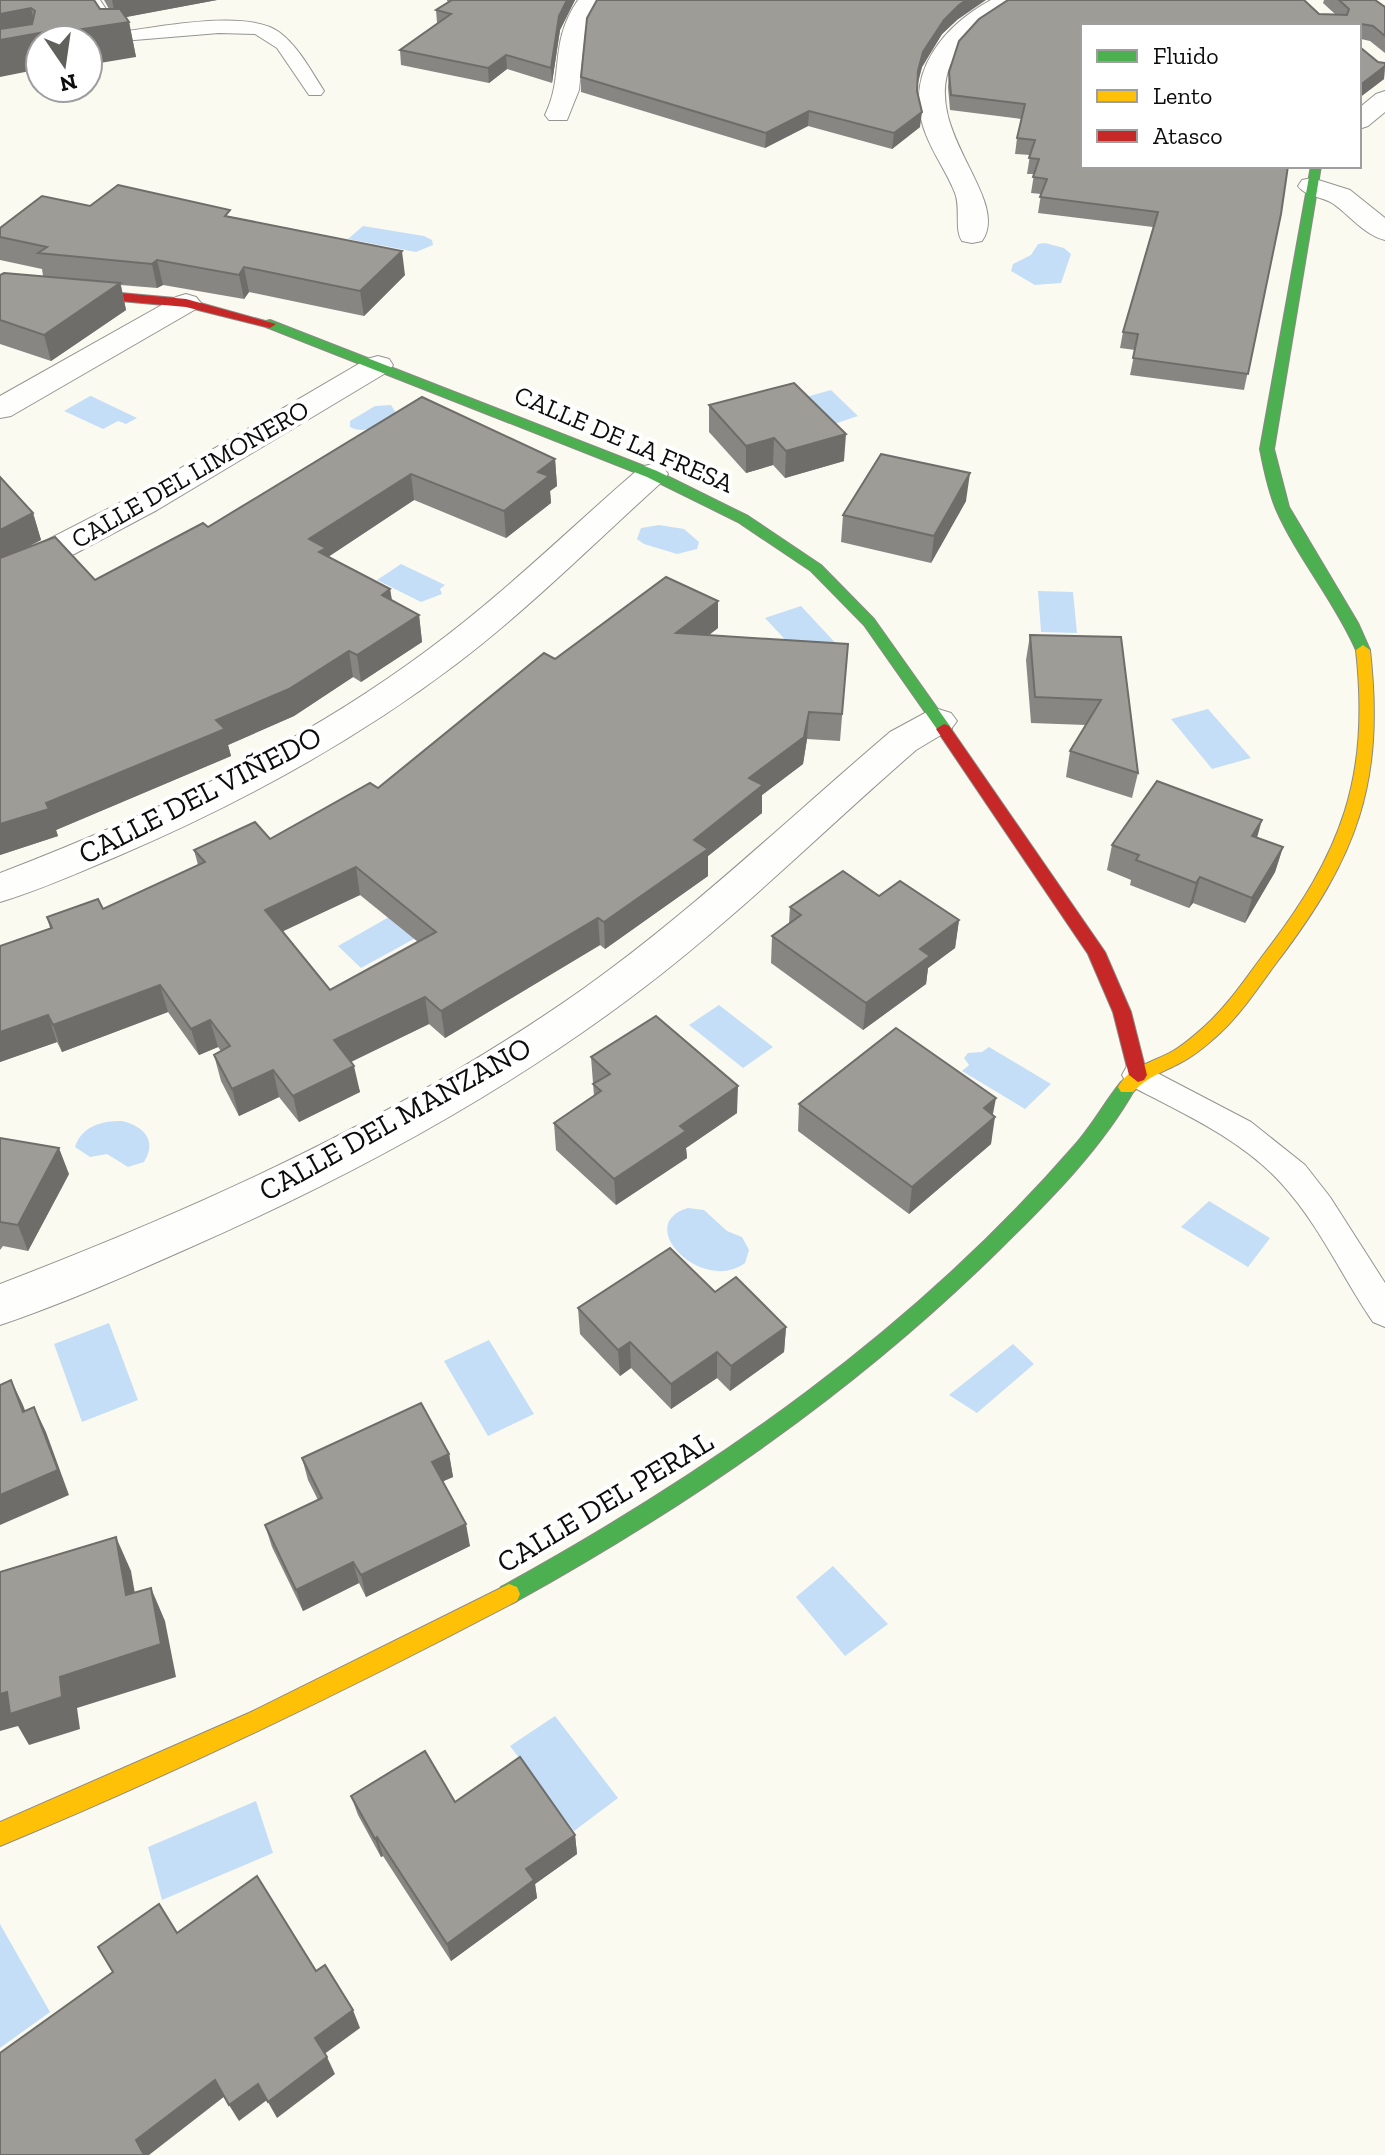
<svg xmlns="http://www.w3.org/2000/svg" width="1385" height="2155" font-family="'Zilla Slab',serif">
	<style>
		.water { fill: #c5def7 }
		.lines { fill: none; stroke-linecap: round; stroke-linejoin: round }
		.lane-casing { stroke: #949490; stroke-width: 2 }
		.street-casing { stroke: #949490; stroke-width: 2 }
		.fast-casing { stroke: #8b8a86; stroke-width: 2 }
		.slow-casing { stroke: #8b8a86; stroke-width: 2 }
		.jam-casing { stroke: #8b8a86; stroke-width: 2 }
		.lane { fill: #fefefd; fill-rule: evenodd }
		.street { fill: #fefefd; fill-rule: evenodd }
		.fast { fill: #4caf50; fill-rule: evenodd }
		.slow { fill: #ffc107; fill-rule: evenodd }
		.jam { fill: #c62828; fill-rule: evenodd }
		.wall { fill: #888682; fill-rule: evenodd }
		.shaded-wall { fill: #6f6d6a }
		.building { fill: #9e9c97; stroke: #6f6d6a; stroke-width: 2; fill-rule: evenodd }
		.labels { text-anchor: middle; stroke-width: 8; stroke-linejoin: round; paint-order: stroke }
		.far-street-label { font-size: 26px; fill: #0d0d0d; stroke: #fff }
		.street-label { font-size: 30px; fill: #0d0d0d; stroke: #fff }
	</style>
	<rect width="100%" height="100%" fill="#fbfaf1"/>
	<g class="water">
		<polygon points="363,226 424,236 432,240 433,245 416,252 348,239"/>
		<polygon points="1045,243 1064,248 1071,254 1061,283 1035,285 1011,271 1013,264 1031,255 1038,244"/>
		<polygon points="831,390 858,416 834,424 806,397"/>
		<polygon points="90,396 91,396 137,418 126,424 118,421 103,429 64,411"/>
		<path d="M391,405l5,8c-13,10 -30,23 -46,14v-6l25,-15z"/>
		<polygon points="659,525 684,529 699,542 697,549 677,554 644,544 637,539 641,528"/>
		<polygon points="401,564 445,585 440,589 442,594 421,602 377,580"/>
		<polygon points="1038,591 1073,592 1077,633 1041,632"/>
		<polygon points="801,606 842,650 793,648 765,618"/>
		<polygon points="1208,709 1251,758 1212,769 1171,719"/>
		<polygon points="396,913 421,935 361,968 338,946"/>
		<polygon points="719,1005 773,1047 743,1068 689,1025"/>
		<polygon points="989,1047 1051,1084 1025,1109 962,1071 969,1065 964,1058 968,1053 982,1052"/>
		<path d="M122,1121c21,5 36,19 22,41l-16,5 -21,-13 -17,3 -15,-10c7,-21 26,-26 47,-26z"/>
		<polygon points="1209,1201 1270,1238 1248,1267 1181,1227"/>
		<path d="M688,1208l16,2 23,21 15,6 7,13 -4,13c-43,32 -113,-39 -57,-55z"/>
		<polygon points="109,1323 138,1400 82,1422 54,1344"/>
		<polygon points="489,1340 534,1414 488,1436 444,1361"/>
		<polygon points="1013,1344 1034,1364 977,1413 949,1395"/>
		<polygon points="833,1566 888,1624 845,1656 796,1597"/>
		<polygon points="555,1716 618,1798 574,1831 510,1746"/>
		<polygon points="256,1801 273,1853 162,1900 148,1847"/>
		<polygon points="0,1924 50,2012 0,2048"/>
	</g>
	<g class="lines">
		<defs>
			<g id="lane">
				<path d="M82,0h18l21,32c38,-5 126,-23 158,0 20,15 32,39 45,59l-3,4h-12l-32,-47 -22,-14 -36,-1 -109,9z"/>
				<path d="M1138,1063l113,59 54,43 25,32 55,86v44l-12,-5c-31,-45 -54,-98 -92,-139 -41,-45 -101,-71 -154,-99l-5,-9 5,-9z"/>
			</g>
			<g id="street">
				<path d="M578,0h24l-17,32 -6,58 -12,30h-18l-4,-5c20,-41 3,-71 33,-115z"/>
				<path d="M991,0h29c-6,9 -17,12 -25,17 -17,11 -35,25 -43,44 -33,69 60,137 30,180l-10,2 -10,-2c-8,-12 -1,-33 -7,-48 -9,-23 -25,-43 -32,-67 -17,-56 22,-101 68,-126z"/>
				<polygon points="1385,91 1385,112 1368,126 1359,129 1359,108 1376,94"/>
				<path d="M1312,178l38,12 35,28v22c-21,-5 -35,-25 -53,-37 -11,-7 -26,-6 -34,-17l4,-6z"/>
				<polygon points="186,294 196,297 201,303 196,309 11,416 0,418 0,396 176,297"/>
				<polygon points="378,356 389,359 393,365 389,371 157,510 61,561 0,587 0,564 133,496 367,359"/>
				<path d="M652,464l11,3 5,7 -5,7c-69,62 -134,128 -208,184 -103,78 -218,140 -337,191 -38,16 -78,34 -118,46v-29c151,-58 299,-127 429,-224 75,-55 141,-121 212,-182z"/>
				<path d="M938,709l13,4 6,8 -6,8 -35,21c-91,79 -177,165 -274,239 -138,105 -292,188 -451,258 -63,28 -126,56 -191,78v-41c204,-78 404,-169 583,-295 109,-78 205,-170 307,-257l35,-19z"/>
			</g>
			<g id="fast">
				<path d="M1311,166h10l-47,283 15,58 69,116 12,27 -7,5 -7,-5c-22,-50 -58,-91 -80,-141 -8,-19 -12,-39 -16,-60z"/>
				<polygon points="270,320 657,471 748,516 821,565 874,619 952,729 949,732 939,732 864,625 811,571 738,522 647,477 266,327 266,321"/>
				<path d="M1127,1080l6,2 3,5c-34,61 -86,113 -136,162 -144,142 -307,254 -483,352l-8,3 -8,-3 -3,-7 3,-7c213,-117 413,-257 573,-441 18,-20 30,-43 47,-64z"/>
			</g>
			<g id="slow">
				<path d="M1363,645l7,5c15,133 -13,207 -93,312 -19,25 -35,51 -58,72 -12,11 -25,22 -39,29 -17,9 -33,14 -47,29h-12l-3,-5c12,-21 36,-25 55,-36 12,-7 23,-17 33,-26 23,-21 40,-47 58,-71 78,-101 106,-176 92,-304z"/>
				<path d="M509,1584l8,3 3,7 -3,7c-169,89 -341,172 -517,245v-24l249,-109z"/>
			</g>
			<g id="jam">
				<polygon points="0,282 186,299 276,324 270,328 186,307 0,290"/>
				<polygon points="944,724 949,726 1105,952 1131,1012 1147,1075 1144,1080 1138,1082 1129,1075 1113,1012 1088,954 936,729"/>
			</g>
		</defs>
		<use href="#lane" class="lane-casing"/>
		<use href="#street" class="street-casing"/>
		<use href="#fast" class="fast-casing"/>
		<use href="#slow" class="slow-casing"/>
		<use href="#jam" class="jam-casing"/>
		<use href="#lane" class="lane"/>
		<use href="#street" class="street"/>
		<use href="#fast" class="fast"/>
		<use href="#slow" class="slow"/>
		<use href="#jam" class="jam"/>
	</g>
	<g class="wall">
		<polygon points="0,0 100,9 109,9 104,0 217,0 125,17 129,22 136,57 88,40 40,40"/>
		<polygon points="447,0 575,0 560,30 552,83 507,69 489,83 401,65 400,50 437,23 436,10 449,2 447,1"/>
		<polygon points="1008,0 1304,0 1319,14 1335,14 1323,3 1324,0 1375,0 1385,7 1385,53 1370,41 1361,39 1361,48 1378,62 1385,63 1384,79 1359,98 1359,26 1083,26 1083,166 1288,166 1281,214 1244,390 1130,375 1135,350 1120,348 1123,332 1153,227 1038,213 1041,194 1031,193 1034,174 1027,174 1030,155 1015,154 1017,138 1021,119 950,110 948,87 949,72 959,41 979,19"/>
		<polygon points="957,20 942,34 922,67 918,83 917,91 920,127 892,149 808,126 765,148 581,92 581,77"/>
		<polygon points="90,206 231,217 405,275 364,316 249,292 244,299 163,285 157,288 121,285 126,310 51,361 0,344 0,275 43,276 42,269 0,260 0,228"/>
		<polygon points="422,397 555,459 557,486 550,491 551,503 506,538 414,500 328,557 390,589 392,600 419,615 422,642 361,682 353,677 294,716 228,745 231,756 56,830 58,836 0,855 0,477 33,513 41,540 21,550 95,580 208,527"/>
		<polygon points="709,405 844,461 785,478 773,465 746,473 709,432"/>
		<polygon points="966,501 931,563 841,542 843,515"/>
		<path d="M718,628l-9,7 139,9 -8,97 -33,-2 -4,25 -41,31v18l-54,43v20l-103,73 -5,-4 -155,93 -16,-14 -78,38 9,30 -61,30 -20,-25 -40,19 -18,-35 -7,-26 7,-4 -3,-4 -19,8 -31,-43 -106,40 -5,-10 -57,20v-116l50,-18 -3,-11 56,-8 95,-44 -4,-15 76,-11 108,-51 177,-129zM360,895l58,47 -88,48 -48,-59z"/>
		<polygon points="1030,635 1121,637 1138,773 1132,798 1066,777 1070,751 1086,725 1031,723 1026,660"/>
		<polygon points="1257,837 1283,847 1275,872 1245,923 1193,903 1189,908 1130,885 1131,880 1107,870 1112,845"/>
		<polygon points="879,896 959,920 955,948 928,968 926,984 863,1030 771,963 772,936 789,924 790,907"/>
		<polygon points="591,1057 737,1113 686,1148 687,1158 616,1205 556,1150 554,1123 594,1096"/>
		<polygon points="799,1104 993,1115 991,1144 909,1214 798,1131"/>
		<polygon points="0,1138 69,1174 28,1251 3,1246 0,1250"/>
		<polygon points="715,1292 786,1327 784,1352 730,1391 717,1378 671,1409 631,1368 620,1376 580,1334 578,1308"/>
		<polygon points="449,1454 453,1477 443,1481 470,1546 366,1597 359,1583 303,1611 272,1547 265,1525 318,1500 308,1480 302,1458"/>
		<polygon points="351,1796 455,1802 575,1835 577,1854 535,1884 537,1898 451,1961 383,1856 381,1857 358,1815"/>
	</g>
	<g class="shaded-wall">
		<polygon points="112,0 217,0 116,19"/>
		<polygon points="567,0 575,0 560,30 552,83 551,68 559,16"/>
		<polygon points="966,0 986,0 957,20 942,34 922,67 917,85 918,71 923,52 944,20 958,6"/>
		<polygon points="31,8 37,33 67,28 70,40 40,40 40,69 0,77 0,14"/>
		<polygon points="129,22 136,57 88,65 88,40 71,40 70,31"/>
		<polygon points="506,55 507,69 489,83 488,68"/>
		<polygon points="1385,66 1384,79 1359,98 1359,86"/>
		<polygon points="809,111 808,126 765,148 766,133"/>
		<polygon points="922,112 920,127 892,149 894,133"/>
		<polygon points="402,251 405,275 364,316 360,291"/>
		<polygon points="157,260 163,285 157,288 152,264"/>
		<polygon points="244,267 249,292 244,299 239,275"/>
		<polygon points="120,283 126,310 51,361 44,335"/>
		<polygon points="846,434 844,461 785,478 786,451"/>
		<polygon points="774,438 773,465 746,473 746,446"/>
		<polygon points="555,459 557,486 550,491 551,503 506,538 504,511 538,472"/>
		<polygon points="970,473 966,501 931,563 934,536"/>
		<polygon points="411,474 414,500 328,557 330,574 309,539"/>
		<polygon points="33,513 41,540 0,561 0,530"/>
		<polygon points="390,589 394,616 382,595"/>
		<polygon points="718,601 718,628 676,660 676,633"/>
		<polygon points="419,615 422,642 361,682 357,655"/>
		<polygon points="349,651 353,677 294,716 228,745 231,756 56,830 58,836 0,855 0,824 216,720"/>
		<polygon points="809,712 807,739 803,764 762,795 762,813 708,856 708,876 605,949 604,922 694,840"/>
		<polygon points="1262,820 1255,845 1252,836"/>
		<polygon points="1283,847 1275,872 1245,923 1252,898"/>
		<polygon points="356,867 360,895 271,937 265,910"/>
		<polygon points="1200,877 1193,903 1189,908 1196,883"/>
		<polygon points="598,918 600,945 445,1038 441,1011"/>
		<polygon points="959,920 955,948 928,968 926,984 863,1030 866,1003 920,949"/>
		<polygon points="160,985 168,1012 62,1052 53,1025"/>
		<polygon points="425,997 429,1024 340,1067 334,1040"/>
		<polygon points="48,1015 57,1042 0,1062 0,1032"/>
		<polygon points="210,1020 218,1047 199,1055 191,1029"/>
		<polygon points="354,1066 360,1092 299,1122 293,1096"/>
		<polygon points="273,1070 279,1097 239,1116 232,1089"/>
		<polygon points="738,1086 737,1113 686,1148 687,1158 616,1205 614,1179 680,1126"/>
		<polygon points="996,1098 992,1119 995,1117 991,1144 909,1214 912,1187 984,1108"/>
		<polygon points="59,1148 69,1174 28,1251 18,1225"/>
		<polygon points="786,1327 784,1352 730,1391 731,1366"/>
		<polygon points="630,1342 631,1368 620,1376 618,1350"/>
		<polygon points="717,1352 717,1378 671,1409 671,1384"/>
		<polygon points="11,1380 23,1405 35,1437 23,1412"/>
		<polygon points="34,1407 46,1432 69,1495 0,1525 0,1495"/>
		<polygon points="449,1454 453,1477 437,1484 432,1462"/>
		<polygon points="466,1524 470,1546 366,1597 361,1575"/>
		<polygon points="116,1537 131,1571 141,1628 126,1595"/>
		<polygon points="353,1562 359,1583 303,1611 296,1590"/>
		<polygon points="151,1588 165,1621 176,1677 77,1708 80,1729 29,1745 18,1726 0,1731 0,1694 60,1677"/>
		<polygon points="575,1835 577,1854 535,1884 537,1898 451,1961 447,1944 526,1869"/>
		<polygon points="377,1837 383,1856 381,1857 375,1839"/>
		<polygon points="353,2010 360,2028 323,2055 315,2038"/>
		<polygon points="327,2057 335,2074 277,2118 268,2102"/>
		<polygon points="215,2080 225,2096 149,2155 144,2155 136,2140"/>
		<polygon points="258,2084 267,2100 239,2121 229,2105"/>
	</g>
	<g class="building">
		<polygon points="0,0 94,0 100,9 120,9 129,22 70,31 67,28 0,40 0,29 32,24 35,11 31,8 0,14"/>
		<polygon points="452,0 567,0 559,16 551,68 506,55 488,68 400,50 451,14 436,10"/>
		<polygon points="597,0 966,0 958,6 944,20 923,52 918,71 917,91 922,112 894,133 809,111 766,133 581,77 587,18"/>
		<polygon points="1008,0 1304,0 1319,14 1347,15 1349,9 1339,0 1375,0 1385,7 1385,36 1373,26 1361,24 1361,48 1378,62 1385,63 1385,66 1359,86 1359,26 1083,26 1083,166 1288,166 1281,214 1248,374 1133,358 1138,334 1123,332 1158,212 1040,197 1047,179 1033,177 1039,159 1029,158 1035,140 1017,138 1025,104 951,95 949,72 959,41 979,19"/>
		<polygon points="118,185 230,210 225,216 402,251 360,291 244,267 239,275 157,260 152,264 38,253 47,247 0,237 0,228 42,196 90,206"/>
		<polygon points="4,273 120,283 44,335 0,320 0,275"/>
		<polygon points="794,383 846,434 786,451 774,438 746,446 709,405"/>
		<polygon points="422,397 555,459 538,472 549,476 504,511 411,474 309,539 326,548 319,552 390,589 382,595 419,615 357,655 349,651 289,689 216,720 225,729 46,803 49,809 0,824 0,558 55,537 95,580 203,523 208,527"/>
		<polygon points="881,454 970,473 934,536 843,515"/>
		<polygon points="0,477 33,513 0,530"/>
		<path d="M666,577l52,24 -42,32 172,11 -6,70 -33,-2 -5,25 -55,41 14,7 -69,55 14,9 -104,73 -6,-4 -157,93 -16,-14 -91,43 20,26 -61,30 -20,-26 -41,19 -18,-34 16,-9 -20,-26 -19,9 -31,-44 -107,40 -5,-10 -48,17v-86l52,-18 -5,-11 51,-18 5,10 102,-47 -11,-12 61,-28 15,17 100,-56 8,5 166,-135 11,6zM356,867l80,65 -106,58 -65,-80z"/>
		<polygon points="1030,635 1121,637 1138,773 1070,751 1101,700 1035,697"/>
		<polygon points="1157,781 1262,820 1252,836 1283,847 1252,898 1200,877 1196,883 1136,860 1139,855 1112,845"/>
		<polygon points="843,871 879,896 900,881 959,920 920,949 930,956 866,1003 772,936 801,915 790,907"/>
		<polygon points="656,1016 738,1086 680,1126 686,1131 614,1179 554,1123 601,1091 593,1084 610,1074 591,1057"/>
		<polygon points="896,1028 996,1098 984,1108 995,1117 912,1187 799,1104"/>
		<polygon points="0,1138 59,1148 18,1225 0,1222"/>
		<polygon points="670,1248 715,1292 736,1277 786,1327 731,1366 717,1352 671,1384 630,1342 618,1350 578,1308"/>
		<polygon points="11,1380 23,1412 34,1407 58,1470 0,1495 0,1385"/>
		<polygon points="421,1403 449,1454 432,1462 466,1524 361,1575 353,1562 296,1590 265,1525 322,1498 302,1458"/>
		<polygon points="116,1537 126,1595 151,1588 161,1644 60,1677 62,1697 10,1714 7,1692 0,1694 0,1572"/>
		<polygon points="425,1751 455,1802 520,1757 575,1835 526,1869 534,1880 447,1944 377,1837 375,1839 351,1796"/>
		<polygon points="257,1876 316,1971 325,1965 353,2010 315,2038 327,2057 268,2102 258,2084 229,2105 215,2080 136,2140 144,2155 0,2155 0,2053 113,1972 98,1947 159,1904 177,1933"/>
	</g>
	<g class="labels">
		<g class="far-street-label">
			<text transform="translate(624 439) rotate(23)" y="9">CALLE DE LA FRESA</text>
			<text transform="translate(190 474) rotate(-30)" y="9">CALLE DEL LIMONERO</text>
		</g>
		<g class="street-label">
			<text transform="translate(200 795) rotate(-27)" y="10">CALLE DEL VIÑEDO</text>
			<text transform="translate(395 1119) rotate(-29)" y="10">CALLE DEL MANZANO</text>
			<text transform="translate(605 1502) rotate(-31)" y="10">CALLE DEL PERAL</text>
		</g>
	</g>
	<rect x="1081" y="24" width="280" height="144" fill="#ffffff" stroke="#9e9e9e" stroke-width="2"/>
	<rect x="1097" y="50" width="40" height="12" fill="#4caf50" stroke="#9e9e9e" stroke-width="2"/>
	<text x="1153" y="64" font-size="24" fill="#0d0d0d">Fluido</text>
	<rect x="1097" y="90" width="40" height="12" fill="#ffc107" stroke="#9e9e9e" stroke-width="2"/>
	<text x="1153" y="104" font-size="24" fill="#0d0d0d">Lento</text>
	<rect x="1097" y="130" width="40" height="12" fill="#c62828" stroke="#9e9e9e" stroke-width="2"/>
	<text x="1153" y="144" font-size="24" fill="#0d0d0d">Atasco</text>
	<g transform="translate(64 64) rotate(167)"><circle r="38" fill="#ffffff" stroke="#9e9e9e" stroke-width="2"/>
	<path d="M0-6L14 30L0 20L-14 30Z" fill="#60605d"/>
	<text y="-12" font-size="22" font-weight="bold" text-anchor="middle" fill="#0d0d0d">N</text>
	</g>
</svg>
